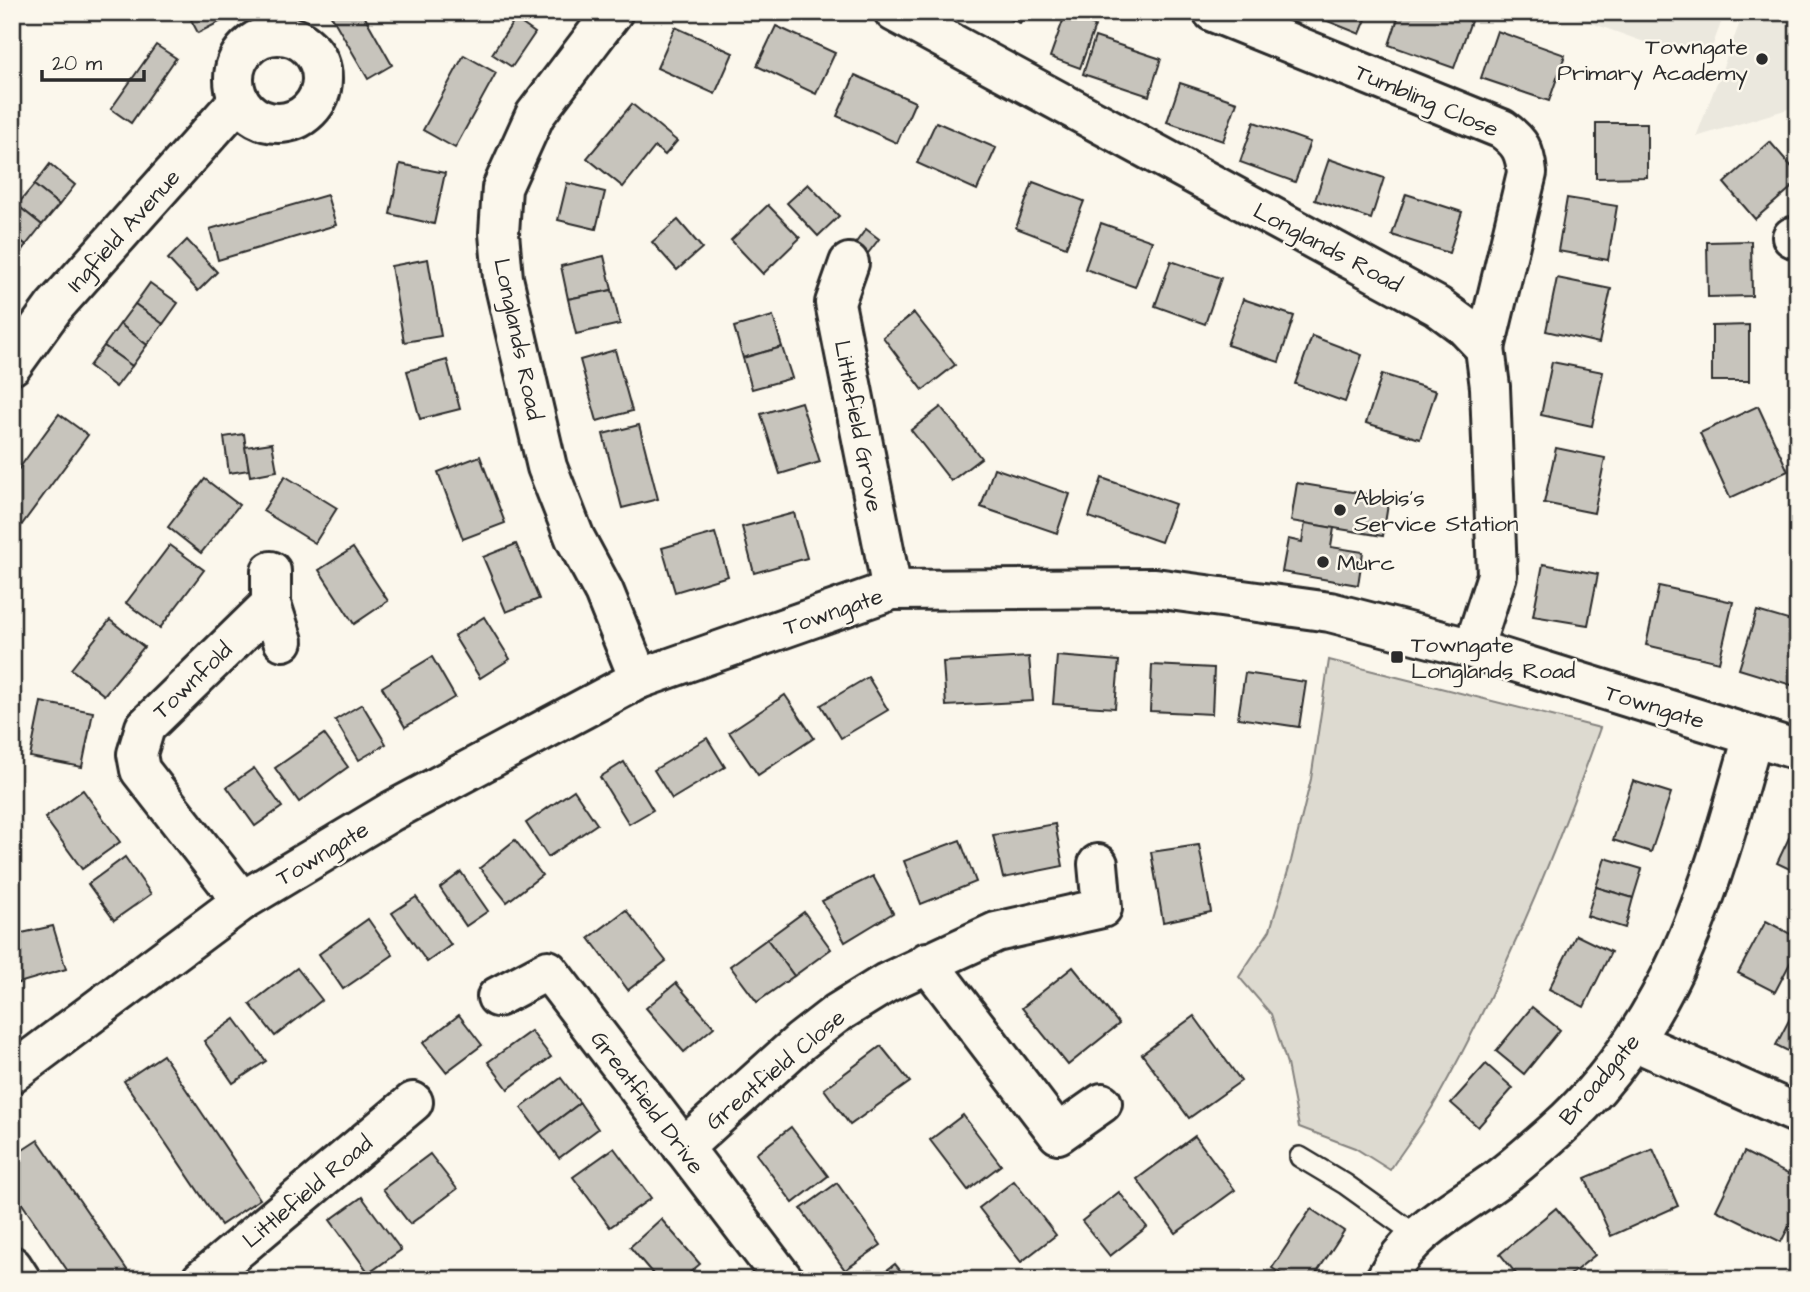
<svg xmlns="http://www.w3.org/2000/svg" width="1810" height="1292" font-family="'Architects Daughter',sans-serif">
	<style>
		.built { fill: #ebe8de }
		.green { fill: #dddad0; stroke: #84827e; stroke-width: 2 }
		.building { fill: #c7c4bc; stroke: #2b2b2b; stroke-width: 2 }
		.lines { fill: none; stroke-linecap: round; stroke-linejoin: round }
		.service-casing { stroke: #2b2b2b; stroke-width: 24 }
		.minor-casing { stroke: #2b2b2b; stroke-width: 44 }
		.tertiary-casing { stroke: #2b2b2b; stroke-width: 44 }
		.service { stroke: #fbf7ec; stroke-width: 19 }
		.minor { stroke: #fbf7ec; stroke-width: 38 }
		.tertiary { stroke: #fbf7ec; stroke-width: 38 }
		.poi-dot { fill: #2b2b2b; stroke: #fbf7ec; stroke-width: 2.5 }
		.labels { text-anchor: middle; stroke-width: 5; stroke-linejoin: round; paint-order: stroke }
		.poi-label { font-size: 23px; fill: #2b2b2b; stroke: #fbf7ec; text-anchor: start }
		.street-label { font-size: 23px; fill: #2b2b2b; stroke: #fbf7ec }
	</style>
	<rect width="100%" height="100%" fill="#fbf7ec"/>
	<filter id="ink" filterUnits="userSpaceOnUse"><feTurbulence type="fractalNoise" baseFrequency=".0143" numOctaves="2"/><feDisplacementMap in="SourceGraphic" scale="14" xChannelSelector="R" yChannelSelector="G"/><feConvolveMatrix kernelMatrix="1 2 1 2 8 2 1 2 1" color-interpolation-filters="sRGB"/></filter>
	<g filter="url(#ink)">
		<g class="built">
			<polygon points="1561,12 1725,12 1711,50 1672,52"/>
			<polygon points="1744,12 1798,12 1798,106 1696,137"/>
		</g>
		<path class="green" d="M1329,660l271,68c-45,128 -97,253 -163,371 -14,25 -32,48 -47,71l-35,-22 -56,-21 -12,-63 -16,-50 -32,-37 31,-47 21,-69 20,-82z"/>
		<g class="building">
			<polygon points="187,12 239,12 198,33"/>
			<polygon points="329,12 362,12 392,65 368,79"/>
			<polygon points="992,12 1025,12 1020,23"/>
			<polygon points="1305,12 1369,12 1360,34"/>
			<polygon points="1400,12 1445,12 1471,21 1454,68 1389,45"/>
			<polygon points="1065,15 1095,26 1080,68 1050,57"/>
			<polygon points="515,19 535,33 512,67 492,54"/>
			<polygon points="776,26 835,53 816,94 757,66"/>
			<polygon points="675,27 733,53 715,94 657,68"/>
			<polygon points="1497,31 1565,55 1549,101 1481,78"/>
			<polygon points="1095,37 1161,59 1149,96 1083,74"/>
			<polygon points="156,45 176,58 131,123 111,109"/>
			<polygon points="464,55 496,73 455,148 423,130"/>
			<polygon points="855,75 915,102 897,143 837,116"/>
			<polygon points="1180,83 1237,102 1223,141 1167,122"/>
			<polygon points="632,104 677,141 665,155 655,147 623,187 587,158"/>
			<polygon points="936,122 996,148 977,190 917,163"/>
			<polygon points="1254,122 1310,142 1295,182 1240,162"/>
			<polygon points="1596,123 1647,123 1647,177 1596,178"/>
			<polygon points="1770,142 1798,174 1798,182 1755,219 1724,183"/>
			<polygon points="1329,159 1384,178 1371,219 1315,200"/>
			<polygon points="50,164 75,185 59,205 34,185"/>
			<polygon points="400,164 445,173 434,224 390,214"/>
			<polygon points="1033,182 1084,201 1066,247 1016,228"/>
			<polygon points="567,183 605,192 596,229 558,220"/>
			<polygon points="808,184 839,216 818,236 787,203"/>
			<polygon points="34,185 59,205 42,225 17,205"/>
			<polygon points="1406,194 1462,212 1449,253 1392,235"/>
			<polygon points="327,195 336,225 218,260 210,229"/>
			<polygon points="1567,198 1617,206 1608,260 1558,251"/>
			<polygon points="17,205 42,225 26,245 12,234 12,212"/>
			<polygon points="768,205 800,238 763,274 731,240"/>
			<polygon points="678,220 702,248 677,270 652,242"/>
			<polygon points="1101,223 1152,241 1135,287 1085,269"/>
			<polygon points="866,229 879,239 862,261 849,252"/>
			<polygon points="12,234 26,245 12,262"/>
			<polygon points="187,240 217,272 198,291 168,259"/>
			<polygon points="1751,241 1752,296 1708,297 1707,242"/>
			<polygon points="604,256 612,290 568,299 561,266"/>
			<polygon points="428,259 441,336 404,342 391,266"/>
			<polygon points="1171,261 1221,278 1205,324 1155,306"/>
			<polygon points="1557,278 1611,289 1599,343 1546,331"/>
			<polygon points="150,283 178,303 163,324 135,304"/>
			<polygon points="612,290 620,324 576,334 568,299"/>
			<polygon points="1243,299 1294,316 1279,362 1227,345"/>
			<polygon points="135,304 163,324 147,345 120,324"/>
			<polygon points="914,313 955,365 923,390 883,337"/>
			<polygon points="773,316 782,347 743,358 734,327"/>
			<polygon points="120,324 147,345 132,366 104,346"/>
			<polygon points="1749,325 1749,381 1712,381 1712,326"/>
			<polygon points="1312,336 1362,355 1345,402 1295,384"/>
			<polygon points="104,346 132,366 116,387 89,366"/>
			<polygon points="782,347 792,378 752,389 743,358"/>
			<polygon points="615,350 632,411 597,421 580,360"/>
			<polygon points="447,360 460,409 420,419 407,371"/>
			<polygon points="1552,362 1603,372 1592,426 1541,415"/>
			<polygon points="1382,374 1436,391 1420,439 1366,423"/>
			<polygon points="801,402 820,462 780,474 761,414"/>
			<polygon points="1758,406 1788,471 1730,498 1700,433"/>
			<polygon points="941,407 981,458 951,481 911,430"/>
			<polygon points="59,414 88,435 12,538 12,478"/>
			<polygon points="639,425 658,499 622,508 603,434"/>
			<polygon points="244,434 249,470 229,473 224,437"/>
			<polygon points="272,443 277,471 250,476 245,447"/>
			<polygon points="1556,448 1605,458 1594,513 1544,503"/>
			<polygon points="480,456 505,523 463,539 438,472"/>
			<polygon points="994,468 1070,494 1057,533 981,507"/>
			<polygon points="285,476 337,508 315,543 263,511"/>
			<polygon points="1102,478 1175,504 1161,542 1089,517"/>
			<polygon points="205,479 239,505 201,553 168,527"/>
			<polygon points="1297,483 1389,498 1383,536 1291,521"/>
			<polygon points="794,513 807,558 754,573 742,527"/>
			<polygon points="1305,523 1334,528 1331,547 1363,552 1358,585 1282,572 1288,539 1302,542"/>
			<polygon points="715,533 728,576 675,592 662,548"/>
			<polygon points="516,544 539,599 506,612 483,557"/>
			<polygon points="170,545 204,570 160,628 126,603"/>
			<polygon points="353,548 388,601 354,624 319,570"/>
			<polygon points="1543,564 1598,574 1588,625 1533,616"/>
			<polygon points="1659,586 1733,602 1719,662 1646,645"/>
			<polygon points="1757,611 1798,623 1798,687 1739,669"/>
			<polygon points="484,617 510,659 480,678 454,636"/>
			<polygon points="110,620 144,647 104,695 71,669"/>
			<polygon points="1057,656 1119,661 1115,708 1053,704"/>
			<polygon points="432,657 455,697 405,727 382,687"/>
			<polygon points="1029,657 1033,701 946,706 943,662"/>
			<polygon points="1152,665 1214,668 1212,714 1150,711"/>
			<polygon points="1245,673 1306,682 1299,727 1238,718"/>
			<polygon points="868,677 888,710 841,738 821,705"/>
			<polygon points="785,695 814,738 758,775 729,732"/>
			<polygon points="41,702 93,712 82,767 30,757"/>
			<polygon points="362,704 386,744 359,760 335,720"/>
			<polygon points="324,734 348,767 299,802 275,768"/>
			<polygon points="707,738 725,767 672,799 654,770"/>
			<polygon points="624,762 653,810 629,824 600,777"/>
			<polygon points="254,768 282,807 255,826 227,787"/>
			<polygon points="1633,781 1671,793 1651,852 1613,840"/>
			<polygon points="83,790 120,842 82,869 45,818"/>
			<polygon points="574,790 597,824 548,857 526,823"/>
			<polygon points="1798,819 1798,873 1777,863"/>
			<polygon points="1055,824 1063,866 1003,878 993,835"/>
			<polygon points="515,840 542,875 507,902 480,868"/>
			<polygon points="960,840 976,882 921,904 904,861"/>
			<polygon points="1199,845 1211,912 1163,922 1151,852"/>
			<polygon points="125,857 151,894 114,920 88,884"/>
			<polygon points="1605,858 1642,869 1633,898 1596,887"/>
			<polygon points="461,872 488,911 466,926 440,888"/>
			<polygon points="873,876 893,913 845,942 822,901"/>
			<polygon points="1596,887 1633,898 1625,928 1587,916"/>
			<polygon points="416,897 451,945 427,962 392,913"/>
			<polygon points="626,910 666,961 628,990 589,938"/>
			<polygon points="804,912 831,949 794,976 767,939"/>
			<polygon points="368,919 393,955 343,989 319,954"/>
			<polygon points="1766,921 1798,938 1798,948 1775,992 1738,973"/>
			<polygon points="53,926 66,969 12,985 12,931 13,935"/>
			<polygon points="1576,935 1611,952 1584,1007 1549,989"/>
			<polygon points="767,939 794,976 757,1002 730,966"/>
			<polygon points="1073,967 1119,1024 1068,1065 1022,1008"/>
			<polygon points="297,968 322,1000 275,1036 250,1004"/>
			<polygon points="676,983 714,1027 684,1052 646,1008"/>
			<polygon points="1798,1003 1798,1056 1776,1045"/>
			<polygon points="1532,1007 1560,1030 1524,1074 1496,1051"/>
			<polygon points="459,1015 482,1045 446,1072 423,1043"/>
			<polygon points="1194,1016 1241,1081 1189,1118 1142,1054"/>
			<polygon points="235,1019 266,1061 233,1083 204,1041"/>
			<polygon points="531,1031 551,1057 508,1089 488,1062"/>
			<polygon points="881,1046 910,1082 850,1125 824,1089"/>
			<polygon points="163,1055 260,1199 221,1225 124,1081"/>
			<polygon points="1486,1064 1513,1088 1478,1127 1451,1103"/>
			<polygon points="561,1078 580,1103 540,1133 521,1108"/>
			<polygon points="580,1103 598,1129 559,1158 540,1133"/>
			<polygon points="963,1115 1001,1165 968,1190 930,1140"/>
			<polygon points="791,1127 828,1176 793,1203 756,1154"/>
			<polygon points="1195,1136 1235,1190 1176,1233 1137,1179"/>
			<polygon points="38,1140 134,1280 74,1280 12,1189 12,1157"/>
			<polygon points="614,1148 651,1198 610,1227 573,1177"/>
			<polygon points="1653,1149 1678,1206 1611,1236 1585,1178"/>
			<polygon points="1744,1152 1798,1179 1798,1209 1781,1242 1716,1210"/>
			<polygon points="430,1154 457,1189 410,1224 383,1189"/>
			<polygon points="1014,1181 1056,1235 1021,1262 979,1208"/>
			<polygon points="837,1183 881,1245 845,1270 801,1209"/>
			<polygon points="1119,1192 1147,1227 1110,1256 1082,1221"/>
			<polygon points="362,1197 401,1250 369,1273 330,1220"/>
			<polygon points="1556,1208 1595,1255 1564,1280 1521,1280 1500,1254"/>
			<polygon points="1311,1209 1344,1231 1312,1280 1290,1280 1272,1268"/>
			<polygon points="661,1219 700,1264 681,1280 658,1280 630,1247"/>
			<polygon points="895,1264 908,1280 874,1280"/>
		</g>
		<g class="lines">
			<defs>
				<polyline id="service" points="1300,1157 1345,1184 1416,1235"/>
				<g id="minor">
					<polyline points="613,12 535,115 502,188 499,233 503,278 547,467 575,538 604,592 639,679"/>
					<polyline points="894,12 1437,306 1464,326 1485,348 1490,387 1497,575 1473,649"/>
					<path d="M1213,12l289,117c18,13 23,22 25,44l-42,175"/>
					<circle cx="278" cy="79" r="44"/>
					<polyline points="1792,237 1798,240"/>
					<polyline points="849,263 835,303 892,590"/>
					<polyline points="12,365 54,307 239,100"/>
					<polyline points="271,571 271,604 283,641"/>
					<polyline points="242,901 140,770 137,754 145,727 271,604"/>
					<polyline points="927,962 1058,1134 1102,1103"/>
					<polyline points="497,997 548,970 784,1280"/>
					<polyline points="1636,1042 1798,1114"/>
					<polyline points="683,1148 800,1042 836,1014 886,983 996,932 1102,908 1098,864"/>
					<polyline points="12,1266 21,1280"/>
					<polyline points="201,1280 413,1102"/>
					<path d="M1385,1280c26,-50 69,-69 113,-101 19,-14 38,-31 56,-47 120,-106 158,-249 199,-396"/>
				</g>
				<polyline id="tertiary" points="12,1073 242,901 392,811 639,679 892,590 1155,588 1330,612 1473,649 1798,750"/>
			</defs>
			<use href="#service" class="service-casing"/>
			<use href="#minor" class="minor-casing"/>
			<use href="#tertiary" class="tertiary-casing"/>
			<use href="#service" class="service"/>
			<use href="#minor" class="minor"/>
			<use href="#tertiary" class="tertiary"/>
		</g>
	</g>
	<g class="poi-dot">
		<circle cx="1762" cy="59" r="7"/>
		<circle cx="1340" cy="510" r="7"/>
		<circle cx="1323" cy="562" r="7"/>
		<rect x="1390" y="650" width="14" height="14" rx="3.5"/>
	</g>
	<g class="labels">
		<g class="poi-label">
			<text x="1748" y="54" text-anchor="end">Towngate<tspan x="1748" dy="26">Primary Academy</tspan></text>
			<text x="1354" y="505">Abbis's<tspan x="1354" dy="26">Service Station</tspan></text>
			<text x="1337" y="570">Murc</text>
			<text x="1411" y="652">Towngate<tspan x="1411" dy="26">Longlands Road</tspan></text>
		</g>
		<g class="street-label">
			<text transform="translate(1427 100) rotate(23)" y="8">Tumbling Close</text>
			<text transform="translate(123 230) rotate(-48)" y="8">Ingfield Avenue</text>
			<text transform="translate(1328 247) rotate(28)" y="8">Longlands Road</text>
			<text transform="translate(519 339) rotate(78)" y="8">Longlands Road</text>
			<text transform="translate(859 426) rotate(79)" y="8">Littlefield Grove</text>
			<text transform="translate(833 611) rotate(-19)" y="8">Towngate</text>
			<text transform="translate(192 680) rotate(-44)" y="8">Townfold</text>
			<text transform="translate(1655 706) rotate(17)" y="8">Towngate</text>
			<text transform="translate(322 853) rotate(-31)" y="8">Towngate</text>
			<text transform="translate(775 1069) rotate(-40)" y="8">Greatfield Close</text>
			<text transform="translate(1599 1079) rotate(-50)" y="8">Broadgate</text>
			<text transform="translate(648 1102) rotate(53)" y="8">Greatfield Drive</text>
			<text transform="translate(307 1191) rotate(-40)" y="8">Littlefield Road</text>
		</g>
	</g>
	<rect width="1810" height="1292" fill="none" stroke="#fbf7ec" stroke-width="42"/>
	<rect x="21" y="21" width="1768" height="1250" fill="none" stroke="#2b2b2b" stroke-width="2.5" filter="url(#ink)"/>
	<path d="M42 70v10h102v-10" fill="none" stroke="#2b2b2b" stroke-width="3.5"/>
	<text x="52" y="70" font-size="21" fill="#2b2b2b" stroke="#fbf7ec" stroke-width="5" paint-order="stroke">20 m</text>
</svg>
